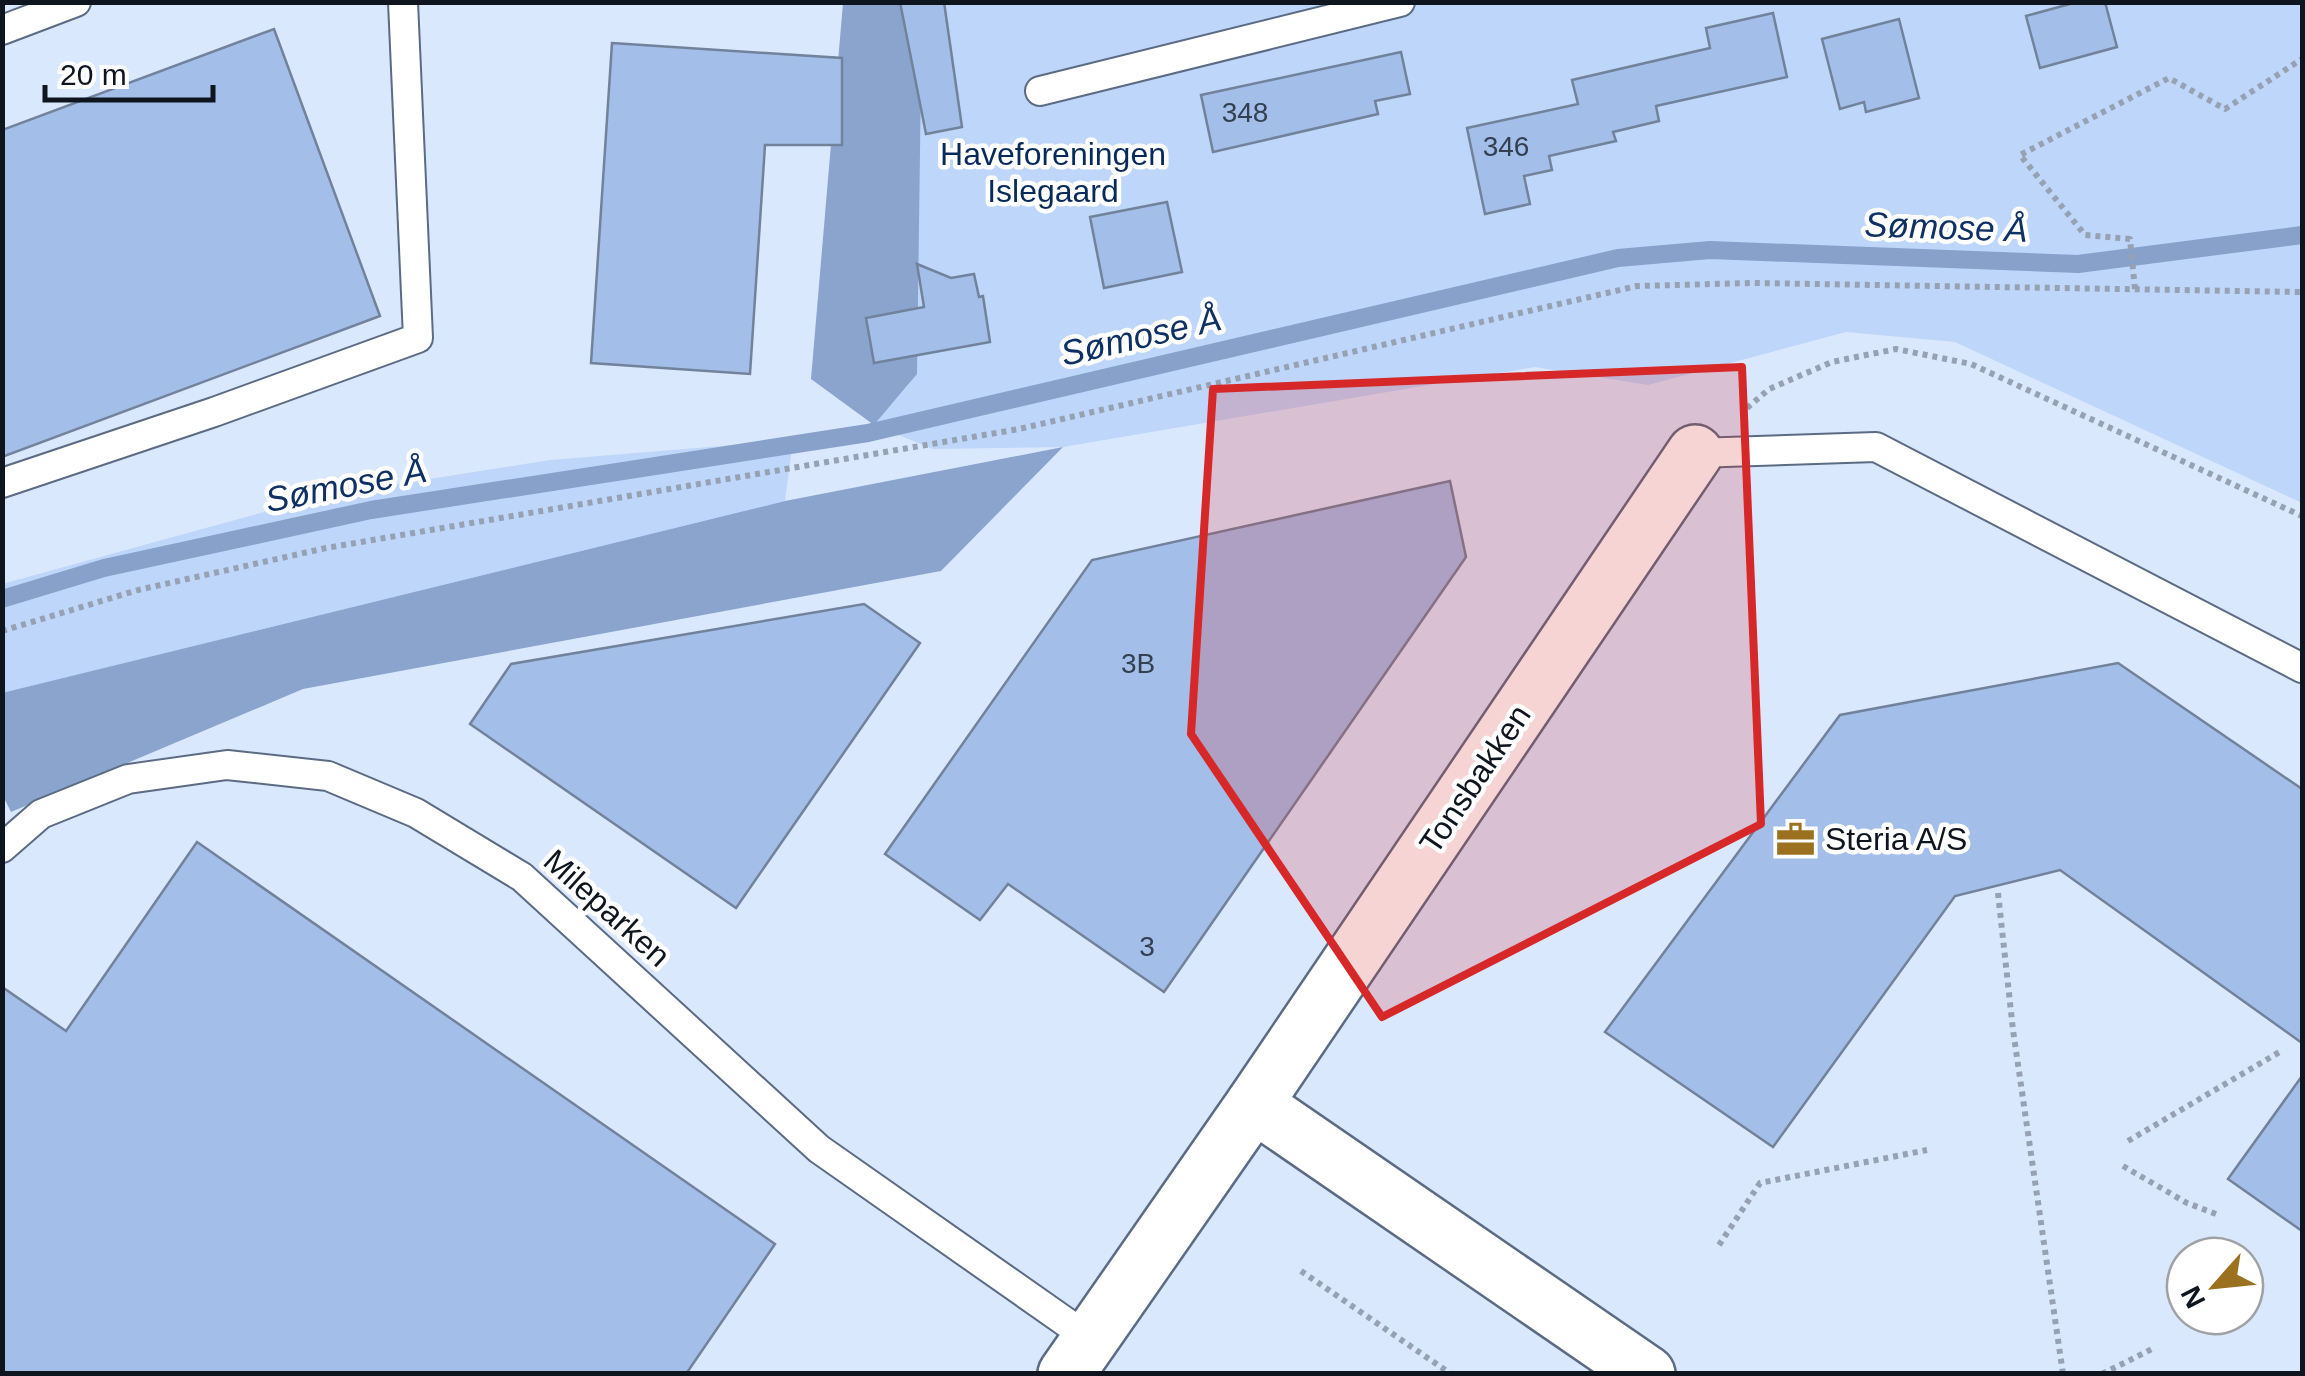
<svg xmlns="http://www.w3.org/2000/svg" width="2305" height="1376" font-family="Arial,sans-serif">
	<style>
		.green { fill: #bed6fa }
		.forest { fill: #8aa4cd }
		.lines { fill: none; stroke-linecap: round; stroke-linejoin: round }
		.stream { stroke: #87a1ca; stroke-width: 18 }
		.building { fill: #a3bfe9; stroke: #72829b; stroke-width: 2.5 }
		.lane-casing { stroke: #5b6b83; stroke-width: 32 }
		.street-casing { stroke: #5b6b83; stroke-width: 60 }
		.path { stroke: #96a2b4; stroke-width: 6; stroke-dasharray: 5 5; stroke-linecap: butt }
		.lane { stroke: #fff; stroke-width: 28 }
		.street { stroke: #fff; stroke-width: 55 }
		.marked { fill: #d62828; fill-opacity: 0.2; stroke: #d62828; stroke-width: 8; stroke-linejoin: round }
		.labels { text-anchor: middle; stroke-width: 9; stroke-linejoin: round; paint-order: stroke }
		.number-label { font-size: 28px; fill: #344052 }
		.park-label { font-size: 32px; fill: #082a5b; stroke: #fff }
		.street-label { font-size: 32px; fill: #0f151f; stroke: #fff }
		.poi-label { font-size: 32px; fill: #0f151f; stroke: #fff; text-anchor: start }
		.water-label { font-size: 35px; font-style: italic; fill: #0f3062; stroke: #fff }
	</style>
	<rect width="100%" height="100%" fill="#dae8fe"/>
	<g class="green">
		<polygon points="891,3 2302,3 2302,503 1955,342 1846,332 1648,385 1535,367 1063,447 933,449 874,425 910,383"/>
		<polygon points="793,440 785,501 3,693 2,584 322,496 550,460"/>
	</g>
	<g class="forest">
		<polygon points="843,3 922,3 917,374 874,425 811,379"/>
		<polygon points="1063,447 941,571 303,689 11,812 3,796 2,693 785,501"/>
	</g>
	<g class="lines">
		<polyline class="stream" points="2,599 104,568 371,510 868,433 1618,258 1710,250 2078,264 2302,235"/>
	</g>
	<g class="building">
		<polygon points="900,2 944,2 962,127 926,134"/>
		<polygon points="2077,2 2105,2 2117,47 2040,68 2026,16"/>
		<polygon points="1773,13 1787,77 1656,106 1659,121 1613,132 1616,141 1549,156 1552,170 1524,176 1530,204 1485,214 1467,128 1578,104 1572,80 1710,48 1706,28"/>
		<polygon points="1899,19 1919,98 1866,112 1864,102 1840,109 1822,39"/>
		<polygon points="274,29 380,316 2,457 2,130"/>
		<polygon points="612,43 842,58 842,145 765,145 750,374 591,363"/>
		<polygon points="1401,52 1410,94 1375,101 1378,114 1213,152 1201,95"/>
		<polygon points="1167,202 1182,272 1104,288 1090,217"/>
		<polygon points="917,264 951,278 974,274 979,297 983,296 990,342 874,363 866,318 924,307"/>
		<polygon points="1450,481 1466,557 1164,992 1008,884 980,920 885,854 1092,560"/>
		<polygon points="864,604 920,643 736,908 470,724 511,664"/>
		<polygon points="2118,663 2302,789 2302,1043 2060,870 1955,896 1773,1147 1605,1032 1840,715"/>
		<polygon points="197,842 775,1244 686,1374 2,1374 2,987 66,1031"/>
		<polygon points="2302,1076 2302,1231 2228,1179"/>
	</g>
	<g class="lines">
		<defs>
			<g id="lane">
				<polyline points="2,30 76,2"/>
				<polyline points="1040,91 1400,2"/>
				<polyline points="1695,453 1876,447 2302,668"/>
				<polyline points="2,483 214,412 418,338 403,2"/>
				<polyline points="2,848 41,814 128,779 227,765 328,776 416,813 522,877 819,1149 1090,1339"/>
			</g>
			<g id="street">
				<polyline points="1254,1104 1647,1374"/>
				<polyline points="1066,1374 1254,1104 1695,453"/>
			</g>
		</defs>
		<use href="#lane" class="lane-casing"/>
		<use href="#street" class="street-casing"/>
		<g class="path">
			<polyline points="2135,289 2130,239 2085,235 2020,155 2169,78 2225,109 2302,59"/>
			<polyline points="1747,408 1769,389 1832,362 1896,349 1971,364 2302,516"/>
			<polyline points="2,631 138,590 326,548 1019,429 1637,286 1753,283 2302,292"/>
			<polyline points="1998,893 2013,1030 2063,1374"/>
			<polyline points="2128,1141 2283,1050"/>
			<polyline points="2123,1166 2187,1203 2216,1214"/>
			<polyline points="1719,1245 1760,1183 1927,1150"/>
			<polyline points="1301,1271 1451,1374"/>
			<polyline points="2102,1374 2154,1348"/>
		</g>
		<use href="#lane" class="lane"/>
		<use href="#street" class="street"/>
	</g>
	<path class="marked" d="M1742,367l19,457 -379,193 -191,-283 22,-345z"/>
	<defs>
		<symbol id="office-bare" viewBox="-9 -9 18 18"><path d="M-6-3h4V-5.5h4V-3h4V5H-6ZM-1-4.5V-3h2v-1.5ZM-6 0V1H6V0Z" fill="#9b701f" stroke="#fff" stroke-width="2.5" paint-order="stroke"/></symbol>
	</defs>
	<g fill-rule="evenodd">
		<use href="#office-bare" x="1768" y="812" width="55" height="55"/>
	</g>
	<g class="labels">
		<g class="number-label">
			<text x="1245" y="122">348</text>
			<text x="1506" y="156">346</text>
			<text x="1138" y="673">3B</text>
			<text x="1147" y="956">3</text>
		</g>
		<g class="park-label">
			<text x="1053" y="165">Haveforeningen<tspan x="1053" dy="37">Islegaard</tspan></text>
		</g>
		<g class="street-label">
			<text transform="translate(1475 779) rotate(-56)" y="11">Tonsbakken</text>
			<text transform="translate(607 908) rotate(42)" y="11">Mileparken</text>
		</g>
		<g class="poi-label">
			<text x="1825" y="850">Steria A/S</text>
		</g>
		<g class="water-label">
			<text transform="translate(1946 227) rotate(2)" y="12">Sømose Å</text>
			<text transform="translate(1141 336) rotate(-13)" y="12">Sømose Å</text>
			<text transform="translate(346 485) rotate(-11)" y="12">Sømose Å</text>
		</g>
	</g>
	<rect width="2305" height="1376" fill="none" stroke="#0f151f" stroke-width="10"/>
	<g transform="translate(2215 1286) rotate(243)"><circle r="48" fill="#ffffff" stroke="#9fa1a5" stroke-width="2.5"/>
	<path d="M0-8L18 38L0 25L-18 38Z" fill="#9b701f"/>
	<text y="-15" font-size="28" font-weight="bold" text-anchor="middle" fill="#0f151f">N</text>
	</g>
	<path d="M45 85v15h168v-15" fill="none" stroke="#0f151f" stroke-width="5"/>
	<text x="60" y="85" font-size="30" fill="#0f151f" stroke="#ffffff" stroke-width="8" paint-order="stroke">20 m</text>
</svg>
